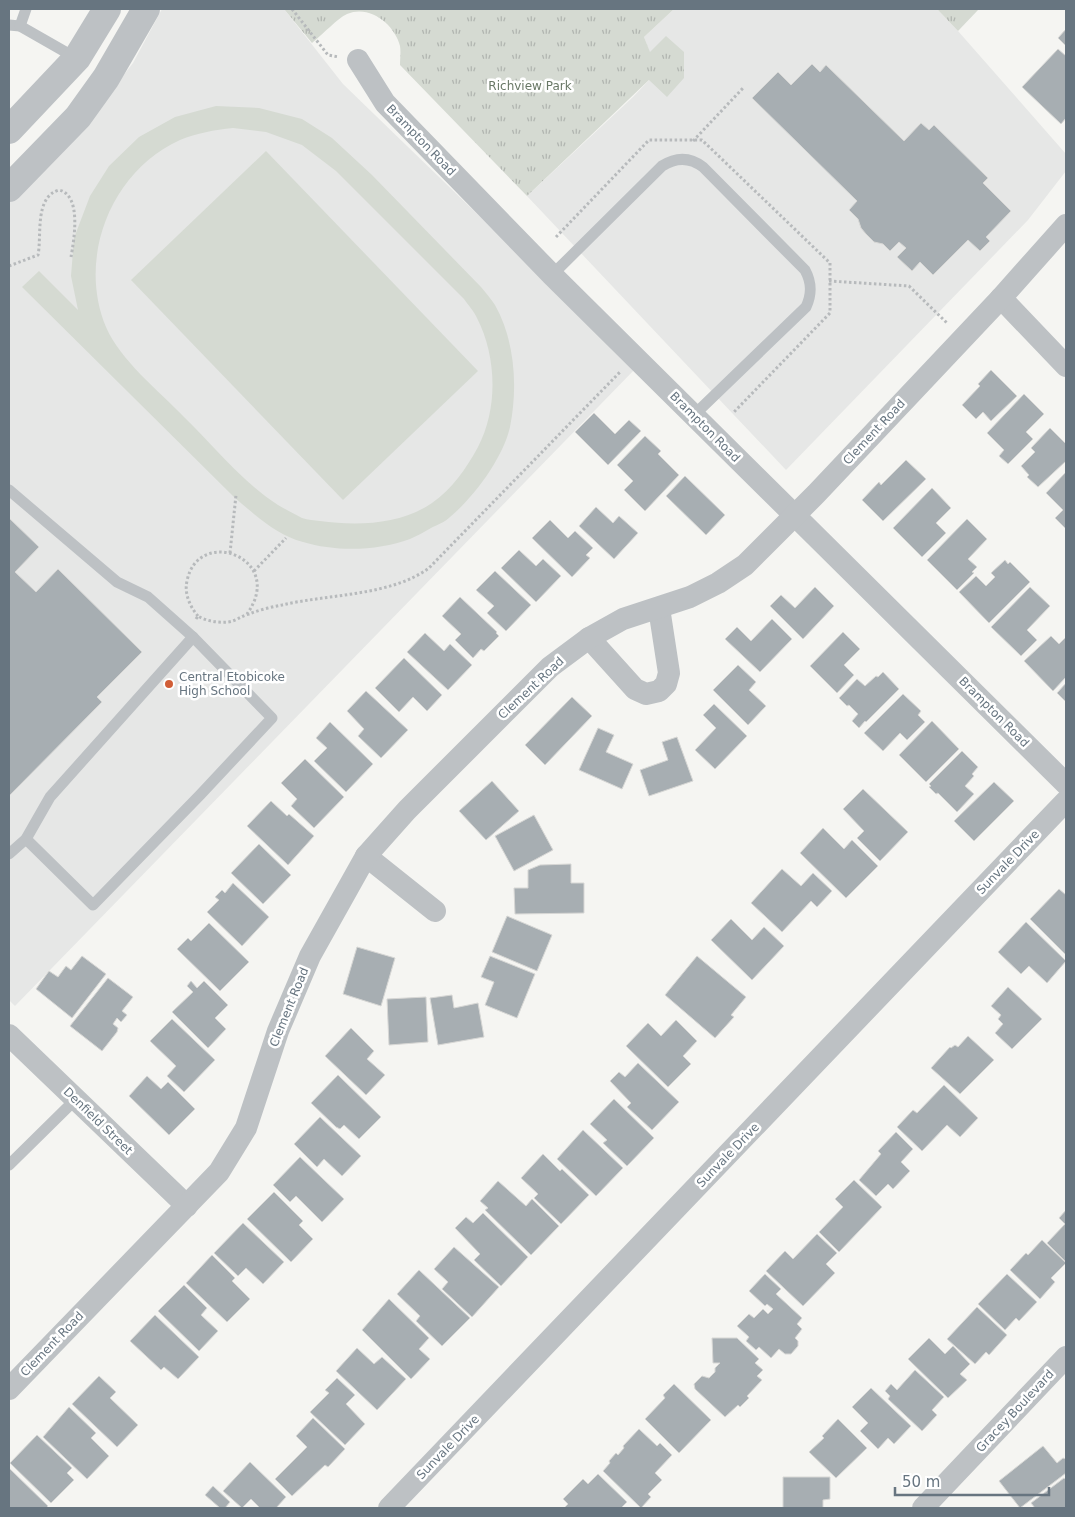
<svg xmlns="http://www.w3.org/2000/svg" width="1075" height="1517" font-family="'DejaVu Sans',sans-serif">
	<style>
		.built { fill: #e6e7e6 }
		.green { fill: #d5dad2; fill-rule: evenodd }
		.park { fill: url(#park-tufts) }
		.building { fill: #a7aeb2; stroke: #d7d7d5 }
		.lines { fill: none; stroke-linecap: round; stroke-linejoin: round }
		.path { stroke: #b7babc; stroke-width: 3; stroke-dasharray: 2.5 2.5; stroke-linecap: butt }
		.service { stroke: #bdc1c4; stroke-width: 11 }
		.minor { stroke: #bdc1c4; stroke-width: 22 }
		.tertiary { stroke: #bdc1c4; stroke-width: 28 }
		.poi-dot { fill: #d15e37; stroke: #fff; stroke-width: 2 }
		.labels { text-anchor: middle; stroke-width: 5; stroke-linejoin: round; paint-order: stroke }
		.park-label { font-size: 12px; fill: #697866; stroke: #fff }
		.street-label { font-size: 12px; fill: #677580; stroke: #fff }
		.poi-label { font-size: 12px; fill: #677580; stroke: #fff; text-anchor: start }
	</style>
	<defs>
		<pattern id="park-tufts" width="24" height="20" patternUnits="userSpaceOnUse" patternTransform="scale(1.25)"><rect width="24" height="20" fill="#d5dad2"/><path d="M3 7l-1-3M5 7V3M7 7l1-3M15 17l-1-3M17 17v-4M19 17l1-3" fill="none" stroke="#b1b5b0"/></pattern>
	</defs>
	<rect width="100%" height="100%" fill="#f5f5f2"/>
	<g class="built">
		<polygon points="162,9 284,9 343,84 636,368 15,1006 9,1000 9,202 88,121 133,63"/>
		<polygon points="674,9 937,9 958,31 1066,154 1066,171 1028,220 786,470 527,196 633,97 657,72 644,37"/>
	</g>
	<g class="green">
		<path d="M216,106l43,2 43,11 30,19 40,37 109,112c5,6 10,12 14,18 20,35 23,83 15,122 -7,31 -36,70 -60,90 -5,5 -13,8 -19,11 -7,4 -14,8 -21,11 -32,12 -74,13 -107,3 -27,-7 -49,-28 -69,-45l-212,-210 17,-16 39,39 -7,-34 3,-38 16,-42 19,-30 30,-29 36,-20zM233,128l33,4 36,13 34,26 128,128c4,6 10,12 13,19 20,39 21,91 1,129 -12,22 -26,42 -46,56 -32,22 -75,23 -112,18 -6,-1 -12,-1 -18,-3 -8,-4 -17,-9 -24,-13 -36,-23 -64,-59 -94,-88 -25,-26 -64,-57 -78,-90 -29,-69 5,-156 74,-187 17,-7 34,-10 53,-12z"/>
		<polygon points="266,151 478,371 343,500 131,280"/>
	</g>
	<g class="park">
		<path d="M284,9h390l-30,28 6,15 16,-16 18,16v26l-17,19 -18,-17 -122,116 -127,-131c0,-6 1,-13 0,-19 -5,-21 -30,-42 -53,-32 -9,4 -26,22 -35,29z"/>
		<polygon points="937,9 979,9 958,31"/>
	</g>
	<g class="building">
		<polygon points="1066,29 1066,46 1058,38"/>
		<polygon points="1058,49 1066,56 1066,118 1061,124 1022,87"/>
		<polygon points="812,64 820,72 826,65 904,141 921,123 929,130 934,125 988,178 983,183 1011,211 986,237 990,241 980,251 968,240 933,275 920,262 912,271 897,257 906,248 899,242 890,251 883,244 874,242 866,234 861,228 858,219 849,210 857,201 752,98 778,72 791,85"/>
		<polygon points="991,370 1017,396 991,421 983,412 976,419 962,405 980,386 978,384"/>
		<polygon points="1024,394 1044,414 1026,432 1033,439 1008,464 999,456 1004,450 987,433"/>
		<polygon points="594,413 615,434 629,420 641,431 608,465 575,432"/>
		<polygon points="1050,428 1066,444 1066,461 1038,487 1027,477 1029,475 1021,466 1035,452 1031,448"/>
		<polygon points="645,436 661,451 658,454 679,475 645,511 624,490 633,481 617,465"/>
		<polygon points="906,460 926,479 883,521 862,500 879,482 881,485"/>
		<polygon points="1066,472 1066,527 1065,528 1055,518 1063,510 1046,493"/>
		<polygon points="685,476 725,515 706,535 666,496"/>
		<polygon points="932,488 951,508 936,523 946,533 922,557 893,528"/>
		<polygon points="596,507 613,523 619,516 638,533 614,559 579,526"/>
		<polygon points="9,518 39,547 15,572 36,592 58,569 142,652 97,697 102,702 9,796"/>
		<polygon points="967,519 987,539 968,559 977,567 972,572 974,573 957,590 927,560"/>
		<polygon points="550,520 568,538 575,531 593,548 586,555 590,558 572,577 532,538"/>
		<polygon points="519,550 536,566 543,559 561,576 536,602 501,568"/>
		<polygon points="1005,560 1008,564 1010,562 1030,582 989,623 959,592 976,576 986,586 995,577 991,573"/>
		<polygon points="495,571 531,605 506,631 487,613 494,606 476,590"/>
		<polygon points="815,587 834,606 803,639 770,606 781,595 795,608"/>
		<polygon points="1030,587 1050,606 1027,630 1037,640 1021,656 991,627"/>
		<polygon points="460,597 497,632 496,633 499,636 484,651 481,649 473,658 455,640 461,634 442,616"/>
		<polygon points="772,619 792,639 760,672 725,639 737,627 751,641"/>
		<polygon points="843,632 860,649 844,665 854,675 837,693 810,666"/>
		<polygon points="425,633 444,651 450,644 472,665 448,690 407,652"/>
		<polygon points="1051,636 1059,644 1066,637 1066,677 1053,691 1024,661"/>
		<polygon points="404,658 442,695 427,711 413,697 399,712 375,688"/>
		<polygon points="738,665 756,682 749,690 766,706 748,725 713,690"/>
		<polygon points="883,672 899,689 866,722 865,721 859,728 852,721 858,714 849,705 847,706 839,698 857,679 865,686 876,676 878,677"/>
		<polygon points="1066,683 1066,702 1057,693"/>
		<polygon points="366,691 408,730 381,758 358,736 364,729 347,711"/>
		<polygon points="903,694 921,711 918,715 925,722 907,740 900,733 883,751 864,733"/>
		<polygon points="572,697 592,716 545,765 525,745"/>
		<polygon points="714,704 747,736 715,769 695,750 716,728 703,715"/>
		<polygon points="932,721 959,749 926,782 899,755"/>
		<polygon points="330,722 373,764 346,792 314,761 327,748 316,738"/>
		<polygon points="598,728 614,735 606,752 633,764 622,789 579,770"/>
		<polygon points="677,737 693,781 649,796 640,770 668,760 662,742"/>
		<polygon points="962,751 978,767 972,774 974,776 965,786 974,794 957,812 938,793 936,794 929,787 931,786 929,784"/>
		<polygon points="305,759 344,797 314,828 291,806 297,799 281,783"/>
		<polygon points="492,781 519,811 486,840 459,811"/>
		<polygon points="994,782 1014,801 974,841 954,821"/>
		<polygon points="863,789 908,832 880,861 857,838 864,831 843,809"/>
		<polygon points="271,801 287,816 289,814 314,836 288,865 247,826"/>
		<polygon points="534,815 553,850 514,871 495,836"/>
		<polygon points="823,828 844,849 852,840 878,866 846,898 800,853"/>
		<polygon points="259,844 291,875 263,904 231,873"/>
		<polygon points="571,864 571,883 584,883 584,913 515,914 514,888 528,888 528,870 540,865"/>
		<polygon points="782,869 801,886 813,873 832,891 817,907 811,901 782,932 751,903"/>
		<polygon points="233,883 269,917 242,946 207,912 219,900 215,897 222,890 225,893"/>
		<polygon points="1059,889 1066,895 1066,955 1030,919"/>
		<polygon points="507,916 552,935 537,971 492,952"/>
		<polygon points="731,919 752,940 764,927 784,946 752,980 711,940"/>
		<polygon points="1026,922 1066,961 1047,983 1029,966 1021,974 998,952"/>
		<polygon points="209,923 249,962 220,991 177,949 188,938 191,941"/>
		<polygon points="357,947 395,958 381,1006 343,994"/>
		<polygon points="82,956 106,974 72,1018 36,989 49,971 58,977 66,966 71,970"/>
		<polygon points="490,956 535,974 517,1018 485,1005 494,982 481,977"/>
		<polygon points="697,956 746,997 731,1015 734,1017 715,1038 665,995"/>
		<polygon points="108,978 133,997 122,1011 127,1015 121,1022 117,1018 113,1024 118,1028 117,1032 102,1051 70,1026"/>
		<polygon points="191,981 197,988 204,981 228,1005 215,1018 226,1029 208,1048 172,1012 193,992 187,986"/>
		<polygon points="1008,987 1042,1019 1012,1049 995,1033 1003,1024 998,1019 1001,1015 991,1006"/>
		<polygon points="452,995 454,1008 478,1003 484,1037 438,1045 430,998"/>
		<polygon points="426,997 428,1042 389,1045 387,999"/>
		<polygon points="172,1019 215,1060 184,1092 167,1076 176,1066 150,1041"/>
		<polygon points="676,1020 697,1041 683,1056 691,1064 668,1087 626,1046 648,1023 661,1036"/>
		<polygon points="351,1028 374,1051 367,1059 385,1075 366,1095 325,1056"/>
		<polygon points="968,1036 994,1060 960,1094 931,1068 950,1047 951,1048 955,1045 958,1047"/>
		<polygon points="638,1063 679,1102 652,1130 627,1107 631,1103 610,1081 619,1072 625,1077"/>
		<polygon points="338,1075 381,1117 359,1139 344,1125 340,1129 336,1127 311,1103"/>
		<polygon points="147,1076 161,1089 168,1082 195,1109 169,1135 129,1096"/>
		<polygon points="944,1085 978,1118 960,1137 947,1125 922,1151 897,1127 913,1110 917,1113"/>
		<polygon points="614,1099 654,1138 627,1166 603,1143 607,1140 590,1124"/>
		<polygon points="320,1117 361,1156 342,1176 324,1159 317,1167 294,1144"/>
		<polygon points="583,1130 623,1168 596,1196 557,1159"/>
		<polygon points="896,1132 913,1149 901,1162 910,1171 893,1189 888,1184 876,1196 859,1180 881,1154 878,1151"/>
		<polygon points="543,1154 560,1171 562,1169 589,1195 561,1224 534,1198 538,1194 521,1178"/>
		<polygon points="300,1157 344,1199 322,1222 296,1196 290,1202 273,1185"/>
		<polygon points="854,1180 882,1207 839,1252 819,1232 843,1207 835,1199"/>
		<polygon points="498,1181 526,1206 532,1199 559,1226 531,1255 485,1210 488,1208 480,1201"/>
		<polygon points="274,1192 303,1221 299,1225 313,1239 291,1262 247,1219"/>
		<polygon points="1066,1210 1066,1262 1047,1243 1065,1224 1059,1218"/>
		<polygon points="483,1213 528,1257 501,1286 474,1260 480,1254 455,1228 466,1217 473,1223"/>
		<polygon points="243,1223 284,1262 263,1284 246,1268 238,1276 214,1253"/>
		<polygon points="817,1234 837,1253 826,1264 835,1273 803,1306 766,1271 785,1251 793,1259"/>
		<polygon points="1042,1240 1066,1263 1051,1278 1055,1282 1040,1299 1010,1270 1026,1253 1028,1255"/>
		<polygon points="454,1247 499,1287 472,1317 442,1289 448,1282 434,1269"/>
		<polygon points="212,1255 235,1278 232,1281 250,1299 227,1322 186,1283"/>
		<polygon points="419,1270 470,1318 442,1346 416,1321 420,1316 397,1294"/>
		<polygon points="765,1274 781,1289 776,1294 802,1318 797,1324 802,1329 795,1338 798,1341 798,1346 791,1354 785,1354 779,1349 771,1358 759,1347 756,1350 746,1341 749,1337 737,1326 749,1314 754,1318 763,1309 768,1314 773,1309 767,1304 765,1306 749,1291"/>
		<polygon points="1007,1274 1037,1302 1019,1321 1016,1318 1005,1330 978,1304"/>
		<polygon points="184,1285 207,1308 201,1315 218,1331 199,1351 158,1311"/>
		<polygon points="389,1299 429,1338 419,1349 430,1359 411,1379 362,1330"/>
		<polygon points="977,1307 1007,1335 989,1355 986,1352 975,1364 947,1339"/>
		<polygon points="155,1315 199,1357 178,1379 164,1367 161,1370 130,1341"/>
		<polygon points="712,1338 737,1338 759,1359 755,1363 763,1370 757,1376 762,1380 747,1396 749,1398 740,1407 738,1405 725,1417 695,1389 694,1384 702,1376 709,1378 715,1372 715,1368 720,1363 713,1363"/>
		<polygon points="929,1338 945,1354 953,1346 970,1364 960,1374 967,1380 948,1398 908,1359"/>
		<polygon points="357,1348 374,1364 382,1357 406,1379 377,1410 336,1371"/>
		<polygon points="915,1370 944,1397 932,1410 937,1415 922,1431 888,1399 890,1396 885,1391 891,1384 897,1390"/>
		<polygon points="99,1376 116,1392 110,1398 138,1425 117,1447 72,1404"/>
		<polygon points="337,1378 355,1395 346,1404 365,1424 345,1445 310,1412 329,1393 325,1390"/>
		<polygon points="674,1384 711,1420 679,1453 645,1419 665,1398 663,1395"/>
		<polygon points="871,1388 911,1426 894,1444 888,1438 878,1449 860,1431 868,1423 852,1407"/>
		<polygon points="69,1407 96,1433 91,1438 109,1456 87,1479 43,1437"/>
		<polygon points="313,1418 345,1449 328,1467 325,1465 292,1496 275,1479 307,1447 296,1436"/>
		<polygon points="838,1419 867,1448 836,1478 809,1452 824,1438 822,1436"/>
		<polygon points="639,1429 657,1446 660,1443 672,1455 655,1473 662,1480 648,1494 651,1497 641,1508 603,1471 610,1463 609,1461 616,1453 618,1455 624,1448 623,1446"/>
		<polygon points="37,1435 72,1468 67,1473 74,1480 51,1503 10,1463"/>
		<polygon points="1043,1446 1057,1463 1063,1458 1066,1459 1066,1473 1020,1508 999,1481"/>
		<polygon points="250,1462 286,1497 276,1508 260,1508 251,1499 242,1508 223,1491"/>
		<polygon points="9,1468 48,1506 46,1508 9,1508"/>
		<polygon points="598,1474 627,1502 621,1508 564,1508 568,1504 563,1499 583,1479 588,1484"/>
		<polygon points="783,1477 830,1477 830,1499 823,1500 823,1508 783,1508"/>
		<polygon points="1064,1478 1066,1480 1066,1508 1035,1508 1031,1503"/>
		<polygon points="213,1486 230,1502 225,1508 220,1508 205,1495"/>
	</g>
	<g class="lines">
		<g class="path">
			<polyline points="292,9 328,55 339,57"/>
			<polyline points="693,141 744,87"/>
			<polyline points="556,237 649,140 702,140 830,263 830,313 734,412"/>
			<path d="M9,266l29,-11c4,-19 -4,-58 21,-65 23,5 15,50 12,67"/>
			<polyline points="829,281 909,286 948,324"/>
			<polyline points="230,553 236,495"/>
			<polyline points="254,571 286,538"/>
			<path d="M198,616c-8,-9 -14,-23 -11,-35 11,-56 100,-23 60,33"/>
			<path d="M196,619l2,-3c8,5 20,7 30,6 8,-1 13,-6 21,-8 10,-4 22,-7 33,-9 47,-11 109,-9 147,-37l191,-196"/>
		</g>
		<g class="service">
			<polyline points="9,25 20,26 76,58"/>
			<polyline points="20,26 26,9"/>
			<path d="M552,275l110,-109c14,-9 28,-9 41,1l102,103c7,13 7,24 1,37l-113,109"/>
			<polyline points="9,490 117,582 148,597 193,637 272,718 200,795 93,905 26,839"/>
			<polyline points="9,854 26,839 50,797 193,637"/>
			<polyline points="9,1165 76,1099"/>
		</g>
		<g class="minor">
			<polyline points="358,60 385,103 552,275 1066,784"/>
			<polyline points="1001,298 1066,366"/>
			<polyline points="589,638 635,689 646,694 659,691 666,684 669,673 659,608"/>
			<polyline points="366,856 435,911"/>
			<polyline points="9,1035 187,1206"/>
			<polyline points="9,1389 219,1172 246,1128 278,1031 310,956 366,856 407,810 550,667 589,638 623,619 690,597 718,583 745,565 816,494 1001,298 1066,225"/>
			<polyline points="389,1508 1066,801"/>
			<polyline points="923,1508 1066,1357"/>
		</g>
		<g class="tertiary">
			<polyline points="9,130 77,58 107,9"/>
			<polyline points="9,188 78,117 106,78 146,9"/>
		</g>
	</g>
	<circle class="poi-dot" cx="169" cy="684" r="5"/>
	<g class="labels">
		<g class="park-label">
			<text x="530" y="90">Richview Park</text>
		</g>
		<g class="street-label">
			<text transform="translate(421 140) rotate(46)" y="4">Brampton Road</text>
			<text transform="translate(705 427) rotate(45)" y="4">Brampton Road</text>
			<text transform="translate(874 432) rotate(-47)" y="4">Clement Road</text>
			<text transform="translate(531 688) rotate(-43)" y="4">Clement Road</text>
			<text transform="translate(994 712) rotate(45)" y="4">Brampton Road</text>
			<text transform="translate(1008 862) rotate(-46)" y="4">Sunvale Drive</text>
			<text transform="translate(289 1007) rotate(-68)" y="4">Clement Road</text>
			<text transform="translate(98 1121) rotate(44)" y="4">Denfield Street</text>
			<text transform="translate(728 1155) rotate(-46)" y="4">Sunvale Drive</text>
			<text transform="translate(52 1344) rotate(-46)" y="4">Clement Road</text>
			<text transform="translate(1015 1411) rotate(-47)" y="4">Gracey Boulevard</text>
			<text transform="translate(448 1447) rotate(-46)" y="4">Sunvale Drive</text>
		</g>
		<g class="poi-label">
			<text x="179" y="681">Central Etobicoke<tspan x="179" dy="14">High School</tspan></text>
		</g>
	</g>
	<rect width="1075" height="1517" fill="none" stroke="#677580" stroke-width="20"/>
	<path d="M895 1487v8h154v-8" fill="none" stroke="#677580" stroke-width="2.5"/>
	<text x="902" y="1487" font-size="15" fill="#677580" stroke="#ffffff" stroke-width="4" paint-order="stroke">50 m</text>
</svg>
